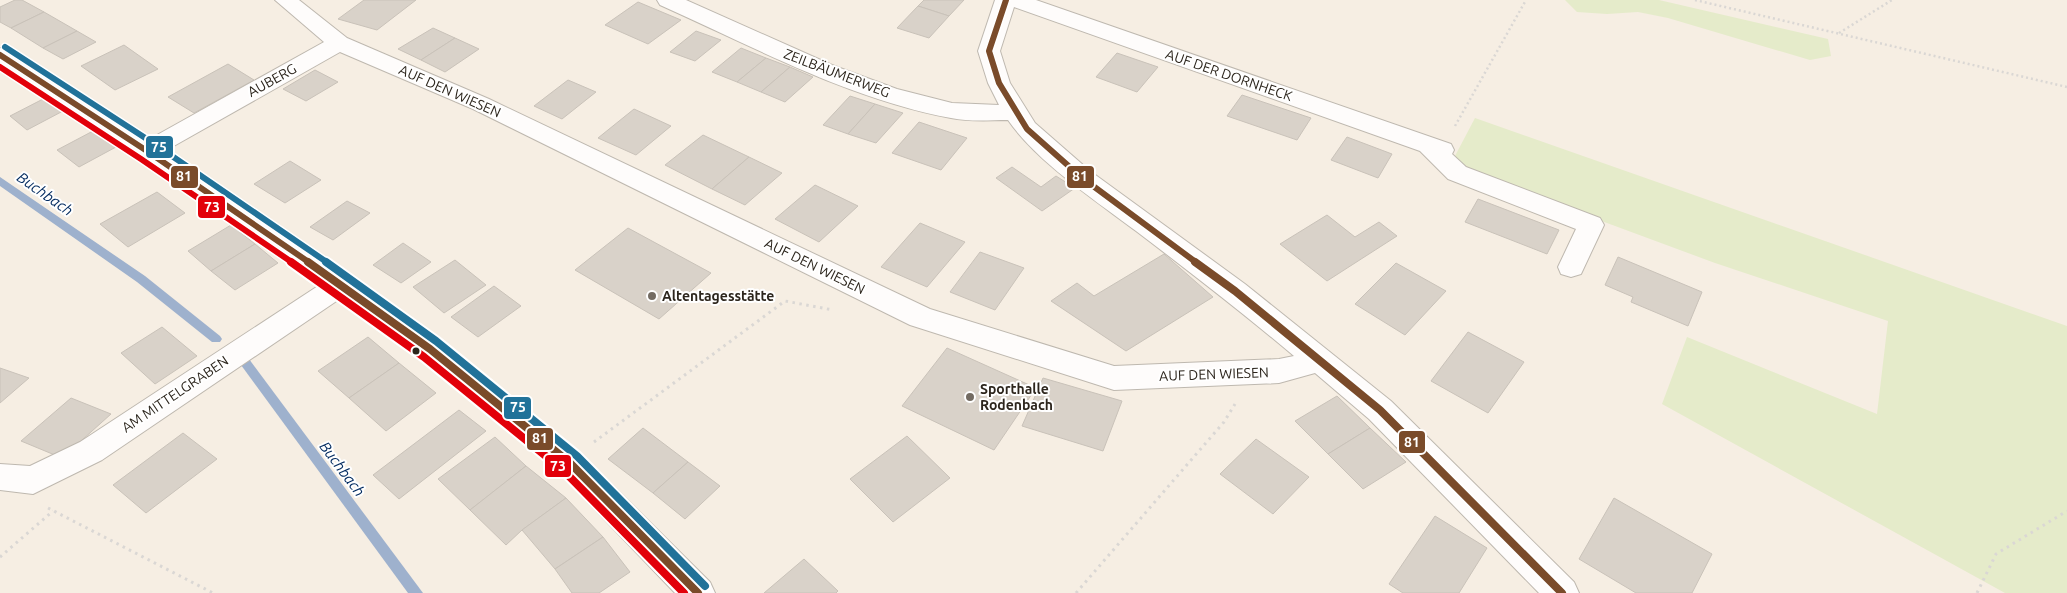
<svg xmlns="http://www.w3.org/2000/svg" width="2067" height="593" font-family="Ubuntu,sans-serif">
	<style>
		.green { fill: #e5ebca }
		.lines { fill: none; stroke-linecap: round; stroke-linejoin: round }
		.stream { fill: #9eb1cd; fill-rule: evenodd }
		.building { fill: #d9d2c9; stroke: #c9c2b9 }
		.minor-casing { stroke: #beb8af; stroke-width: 2 }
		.path-far1 { stroke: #dad7d4; stroke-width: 2.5; stroke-dasharray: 2 3; stroke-linecap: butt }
		.path { stroke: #dad7d4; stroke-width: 3; stroke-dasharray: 2.5 4.5; stroke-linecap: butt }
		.minor { fill: #fefcfb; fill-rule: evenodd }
		.bus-1-far1-casing { stroke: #fff; stroke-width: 9 }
		.bus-1-casing { stroke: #fff; stroke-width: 12 }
		.bus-2-far1-casing { stroke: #fff; stroke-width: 9 }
		.bus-2-casing { stroke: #fff; stroke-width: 12 }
		.bus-3-far1-casing { stroke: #fff; stroke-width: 9 }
		.bus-3-casing { stroke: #fff; stroke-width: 12 }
		.bus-1-far1 { stroke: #7a4b2a; stroke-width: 6 }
		.bus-1 { stroke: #7a4b2a; stroke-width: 8 }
		.bus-2-far1 { stroke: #e2000a; stroke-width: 6 }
		.bus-2 { stroke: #e2000a; stroke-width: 8 }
		.bus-3-far1 { stroke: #217299; stroke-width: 6 }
		.bus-3 { stroke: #217299; stroke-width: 8 }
		.poi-dot { fill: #736b62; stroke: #fff; stroke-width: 2 }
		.bus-dot { fill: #2c251c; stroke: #fff; stroke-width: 2 }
		.labels { text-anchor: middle; stroke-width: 4; stroke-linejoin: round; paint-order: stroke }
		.street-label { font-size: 14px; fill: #2c251c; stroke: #fff }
		.poi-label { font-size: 14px; font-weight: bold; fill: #2c251c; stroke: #fff; text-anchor: start }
		.water-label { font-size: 15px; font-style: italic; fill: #00295e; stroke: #fff }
		.line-badge { stroke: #fff; stroke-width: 2 }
		.badge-label { font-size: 14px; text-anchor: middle; font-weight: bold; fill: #fff }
	</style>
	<rect width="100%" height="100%" fill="#f6eee3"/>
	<g class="green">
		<polygon points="1565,0 1659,0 1828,39 1831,56 1810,60 1668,18 1638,12 1607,14 1577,12"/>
		<polygon points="1475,118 2067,326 2067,593 2005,593 1662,404 1687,337 1877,414 1888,321 1715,263 1461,169 1455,156"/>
	</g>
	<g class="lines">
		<g class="stream">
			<polygon points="0,177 145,276 220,336 222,339 220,342 212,342 137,282 0,186"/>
			<polygon points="245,357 249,359 423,593 408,593 241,365 239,362 241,359"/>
		</g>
	</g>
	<g class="building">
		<polygon points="15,0 22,0 44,12 11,28 0,22 0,7"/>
		<polygon points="364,0 416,0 377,30 338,19"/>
		<polygon points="924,0 964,0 949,16 918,6"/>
		<polygon points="638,2 681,20 648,44 605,25"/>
		<polygon points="918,6 949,16 929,38 897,28"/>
		<polygon points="44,12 77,31 43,48 11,28"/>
		<polygon points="433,28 455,38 421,60 398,49"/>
		<polygon points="77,31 96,42 63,59 43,48"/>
		<polygon points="696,31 721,40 695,61 670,52"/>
		<polygon points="455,38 479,49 445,72 421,60"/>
		<polygon points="124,45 158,69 115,90 81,66"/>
		<polygon points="741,48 766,58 737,82 712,72"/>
		<polygon points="1117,53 1158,67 1137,92 1096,77"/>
		<polygon points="766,58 790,67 761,92 737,82"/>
		<polygon points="228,64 254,80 194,113 168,97"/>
		<polygon points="790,67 813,77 785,102 761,92"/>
		<polygon points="315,70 338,82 306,101 283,89"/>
		<polygon points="568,80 596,92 562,119 534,106"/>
		<polygon points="1242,95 1311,118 1297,140 1227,116"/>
		<polygon points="850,96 875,104 848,134 823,125"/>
		<polygon points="45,98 63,111 27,130 10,116"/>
		<polygon points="875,104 903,113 876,143 848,134"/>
		<polygon points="634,109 671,126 636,155 598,138"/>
		<polygon points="919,122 967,138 941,170 892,153"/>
		<polygon points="93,131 116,147 79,167 57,150"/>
		<polygon points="703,135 749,157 712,189 665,165"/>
		<polygon points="1347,137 1392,154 1378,178 1331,160"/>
		<polygon points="749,157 782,173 745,205 712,189"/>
		<polygon points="290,161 321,180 285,203 254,184"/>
		<polygon points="1012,167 1041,187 1056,176 1075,188 1042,211 996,178"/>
		<polygon points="815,185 858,206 819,242 775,219"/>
		<polygon points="157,192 185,213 128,247 100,224"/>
		<polygon points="1478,199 1559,230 1547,254 1465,222"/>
		<polygon points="347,201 370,213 333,240 310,227"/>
		<polygon points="1327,215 1355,237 1379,222 1397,236 1327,281 1280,244"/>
		<polygon points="920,223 965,242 927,287 881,267"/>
		<polygon points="231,225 255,244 211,271 188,251"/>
		<polygon points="628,228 711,273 659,319 575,270"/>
		<polygon points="403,243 431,262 401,283 373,265"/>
		<polygon points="255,244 278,263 235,290 211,271"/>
		<polygon points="980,252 1024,268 995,310 950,292"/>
		<polygon points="1164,254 1213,297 1126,351 1051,301 1077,283 1094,296"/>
		<polygon points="1618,257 1702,292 1688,326 1631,302 1633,297 1605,285"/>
		<polygon points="455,260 486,285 444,313 413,287"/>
		<polygon points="1396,263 1446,291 1405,335 1355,304"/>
		<polygon points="494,286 521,306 478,337 451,317"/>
		<polygon points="162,327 197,356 155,384 121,353"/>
		<polygon points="1468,332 1524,362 1488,413 1431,381"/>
		<polygon points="368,337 399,363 349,398 318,371"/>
		<polygon points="947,348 1036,388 994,450 902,406"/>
		<polygon points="399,363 436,393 386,431 349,398"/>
		<polygon points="0,368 29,378 0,403"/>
		<polygon points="1043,378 1122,401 1103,451 1022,426"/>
		<polygon points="1337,396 1370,428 1328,454 1295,421"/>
		<polygon points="71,398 111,414 62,458 21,441"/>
		<polygon points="459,410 486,431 399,499 373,475"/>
		<polygon points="643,428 688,462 653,493 608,459"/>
		<polygon points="1370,428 1406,462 1363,489 1328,454"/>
		<polygon points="183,433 217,459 146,513 113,485"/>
		<polygon points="907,436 950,478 893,522 850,479"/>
		<polygon points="495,437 526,466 470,510 438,479"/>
		<polygon points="1256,439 1309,477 1273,514 1220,474"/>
		<polygon points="688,462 720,486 685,519 653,493"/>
		<polygon points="526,466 566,498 522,530 506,545 470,510"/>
		<polygon points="566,498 603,537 555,569 522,530"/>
		<polygon points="1614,498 1712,554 1692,593 1636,593 1579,559"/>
		<polygon points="1435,516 1487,548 1459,593 1403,593 1389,584"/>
		<polygon points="603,537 630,572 599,593 572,593 555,569"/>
		<polygon points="804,559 838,591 836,593 764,593"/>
	</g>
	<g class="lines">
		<defs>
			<path id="minor" d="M275,0h24l48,38 142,61 441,210 184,57 165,-7 15,-3c-51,-43 -104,-84 -158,-125 -41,-31 -99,-69 -128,-111 -18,0 -38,2 -57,-2 -102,-19 -197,-71 -291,-113l-3,-5h29l146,65 65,24 55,14 47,2 -11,-22 -10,-32 17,-51h41l415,144 3,6 -2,4 14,13 134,51 4,7 -23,49 -10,3 -10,-3 -3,-7 18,-38 -128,-50 -28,-28 -406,-144 -14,44 10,32 25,40 55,48 155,113 146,117 183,181 5,11h-40l-170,-174 -54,-46 -36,10 -165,7 -204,-65 -437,-216 -133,-57 -175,99 186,126 89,64 141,113 129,128 5,11h-40l-116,-121 -139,-115 -79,-59 -239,162 -69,34 -33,-4v-26l30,2 50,-24 241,-158 -183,-127 -138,-92v-17l8,2 140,90 176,-98z"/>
		</defs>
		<use href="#minor" class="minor-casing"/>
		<g class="path-far1">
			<polyline points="1695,0 2067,87"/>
			<polyline points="1839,33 1892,0"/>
			<polyline points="1455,126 1526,0"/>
		</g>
		<g class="path">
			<polyline points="594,442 785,301 833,310"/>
			<polyline points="48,508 213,593"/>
			<polyline points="0,557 53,511"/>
			<polyline points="1076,593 1224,422 1235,404"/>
			<polyline points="1977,593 1996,554 2067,511"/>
		</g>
		<use href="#minor" class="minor"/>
		<defs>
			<g id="bus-1-far1">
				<polyline points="1006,0 989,51 999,83 1027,129 1081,177 1197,263"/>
				<polyline points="0,55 147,151 310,263"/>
			</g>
			<g id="bus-1">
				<polyline points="308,262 430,349 570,463 698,593"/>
				<polyline points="1195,262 1235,291 1380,410 1562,593"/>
			</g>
			<polyline id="bus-2-far1" points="0,67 141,159 293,263"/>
			<polyline id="bus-2" points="291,262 424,357 563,470 684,593"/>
			<polyline id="bus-3-far1" points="5,47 153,143 328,263"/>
			<polyline id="bus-3" points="326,262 436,341 577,456 705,586"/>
		</defs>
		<use href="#bus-1-far1" class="bus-1-far1-casing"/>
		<use href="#bus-1" class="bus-1-casing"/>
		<use href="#bus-2-far1" class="bus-2-far1-casing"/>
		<use href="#bus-2" class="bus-2-casing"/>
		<use href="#bus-3-far1" class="bus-3-far1-casing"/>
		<use href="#bus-3" class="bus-3-casing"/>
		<use href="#bus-1-far1" class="bus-1-far1"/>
		<use href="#bus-1" class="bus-1"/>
		<use href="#bus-2-far1" class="bus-2-far1"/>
		<use href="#bus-2" class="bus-2"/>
		<use href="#bus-3-far1" class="bus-3-far1"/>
		<use href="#bus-3" class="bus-3"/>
	</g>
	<g class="poi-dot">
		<circle cx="652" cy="296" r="5"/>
		<circle cx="970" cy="397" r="5"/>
	</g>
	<circle class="bus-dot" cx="416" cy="351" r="4.5"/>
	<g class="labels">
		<g class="street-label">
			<text transform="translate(837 73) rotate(21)" y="5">ZEILBÄUMERWEG</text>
			<text transform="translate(1229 75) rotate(19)" y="5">AUF DER DORNHECK</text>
			<text transform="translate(272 80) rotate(-29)" y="5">AUBERG</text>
			<text transform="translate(450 91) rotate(24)" y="5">AUF DEN WIESEN</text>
			<text transform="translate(815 266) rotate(26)" y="5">AUF DEN WIESEN</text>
			<text transform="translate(1214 374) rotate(-2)" y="5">AUF DEN WIESEN</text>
			<text transform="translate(175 394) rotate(-34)" y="5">AM MITTELGRABEN</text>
		</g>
		<g class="poi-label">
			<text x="662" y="301">Altentagesstätte</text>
			<text x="980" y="394">Sporthalle<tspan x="980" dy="16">Rodenbach</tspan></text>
		</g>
		<g class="water-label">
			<text transform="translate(45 194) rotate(35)" y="5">Buchbach</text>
			<text transform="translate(342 469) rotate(53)" y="5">Buchbach</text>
		</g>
	</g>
	<g class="line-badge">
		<rect x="145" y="135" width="29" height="24" rx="5" fill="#217299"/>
		<rect x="1066" y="165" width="29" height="24" rx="5" fill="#7a4b2a"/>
		<rect x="170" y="165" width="29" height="24" rx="5" fill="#7a4b2a"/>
		<rect x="197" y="195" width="29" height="24" rx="5" fill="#e2000a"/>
		<rect x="503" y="396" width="29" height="24" rx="5" fill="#217299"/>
		<rect x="526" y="427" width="28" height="24" rx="5" fill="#7a4b2a"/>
		<rect x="1398" y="430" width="28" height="24" rx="5" fill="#7a4b2a"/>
		<rect x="544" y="454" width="28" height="24" rx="5" fill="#e2000a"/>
	</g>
	<g class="badge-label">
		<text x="159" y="152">75</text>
		<text x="1080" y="181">81</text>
		<text x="184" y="181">81</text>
		<text x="212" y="212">73</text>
		<text x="518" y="412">75</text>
		<text x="540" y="443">81</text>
		<text x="1412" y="447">81</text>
		<text x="558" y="471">73</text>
	</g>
</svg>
